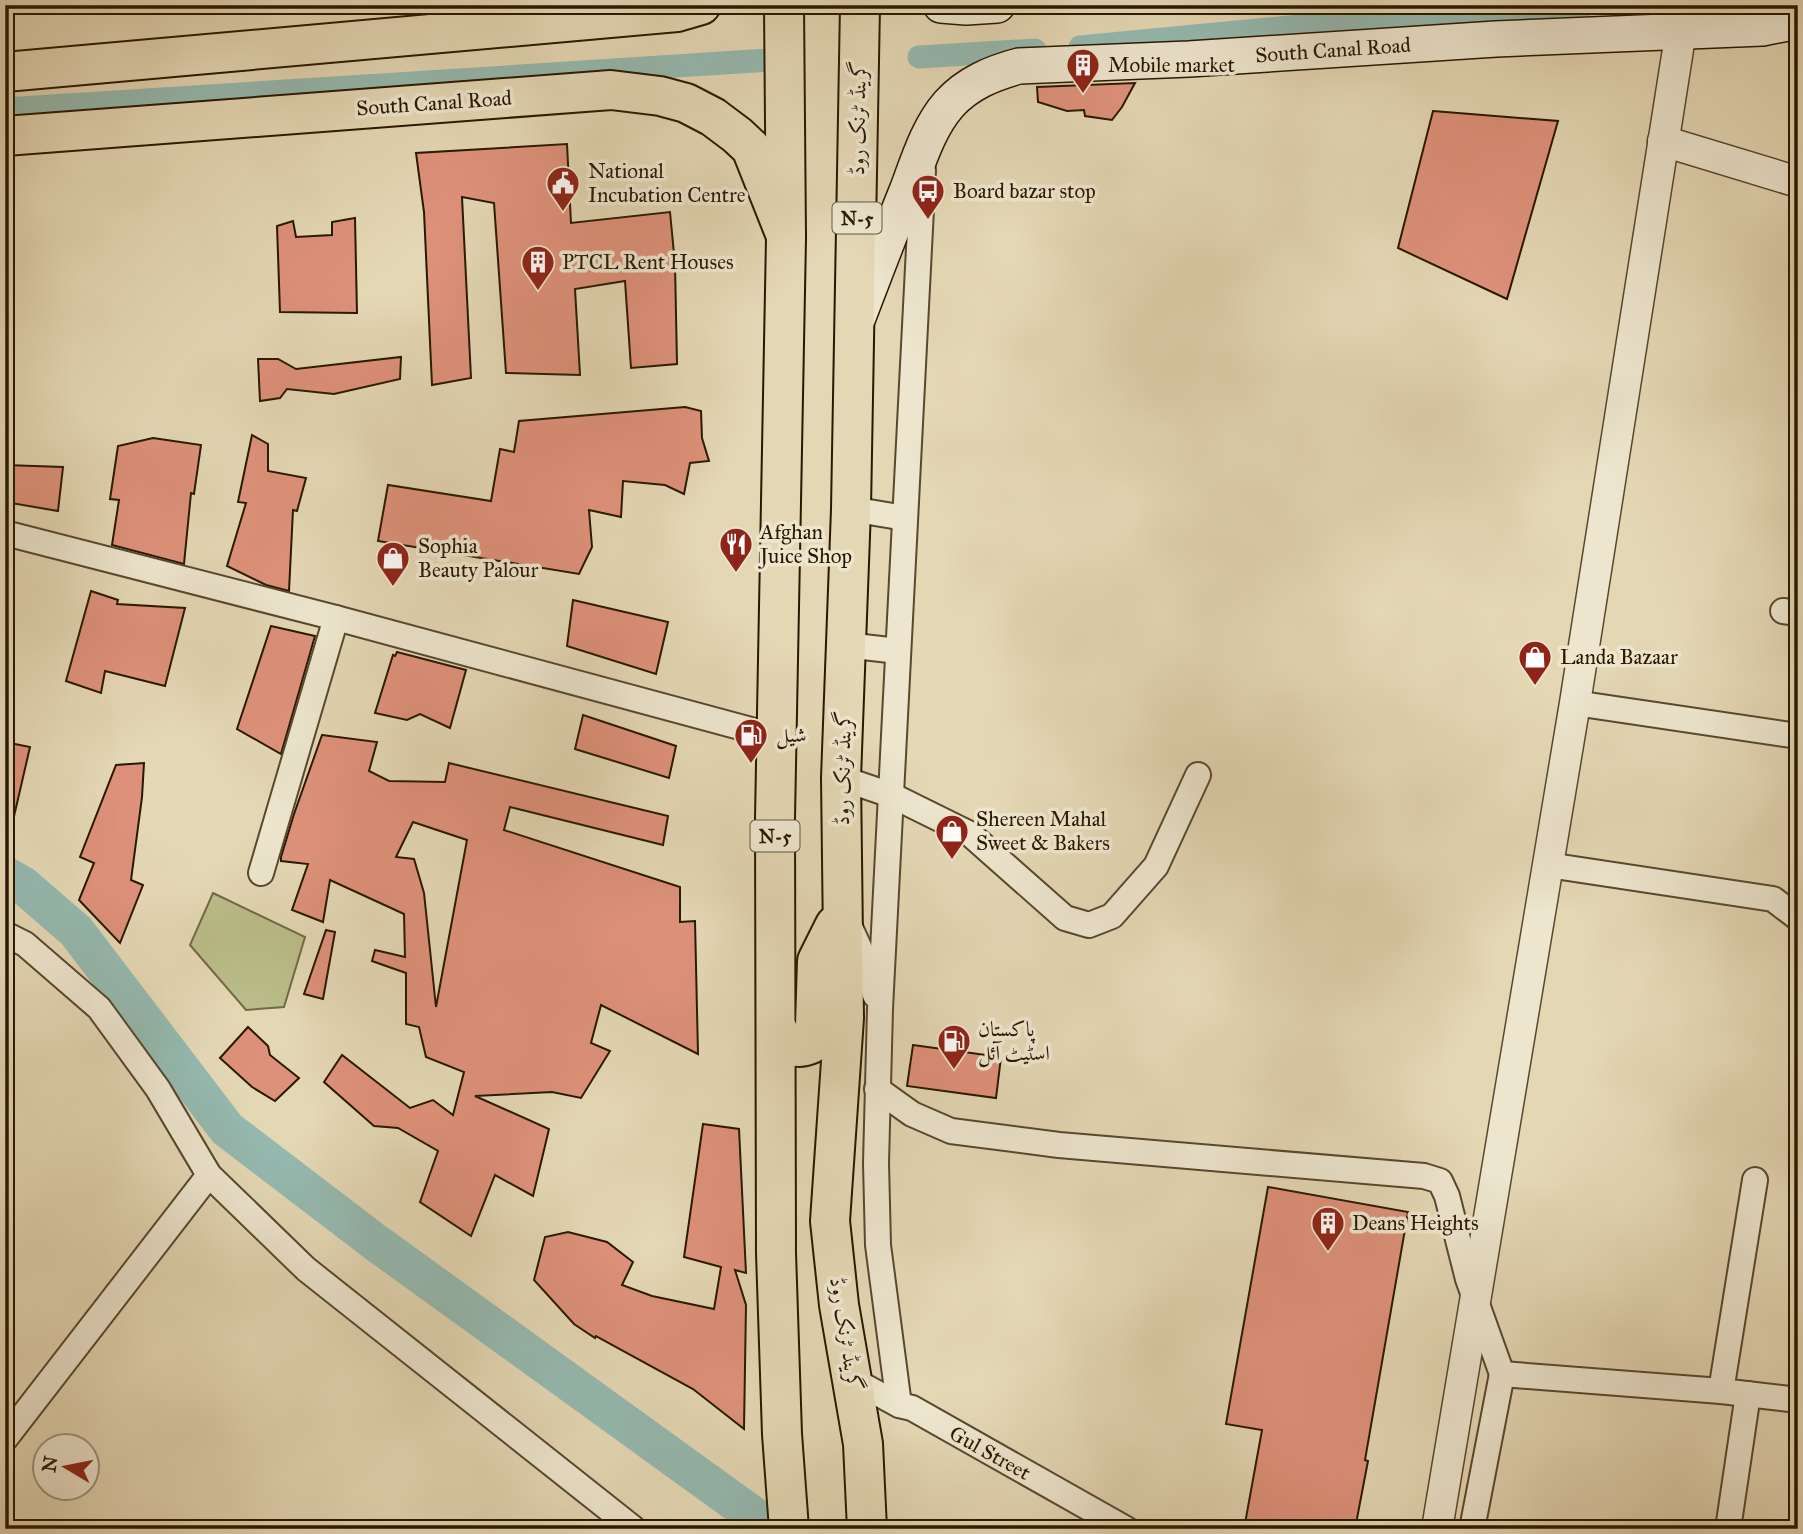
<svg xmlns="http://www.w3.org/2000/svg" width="1803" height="1534" font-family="'IM FELL Great Primer',Amiri,serif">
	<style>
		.green { fill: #babd89; stroke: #726a45; stroke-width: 2 }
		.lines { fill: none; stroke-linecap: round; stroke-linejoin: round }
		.canal { stroke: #95b9b0; stroke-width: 23 }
		.river { stroke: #95b9b0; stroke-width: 38 }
		.building { fill: #de917a; stroke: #291801; stroke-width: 2; fill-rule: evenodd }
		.minor-casing { stroke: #58482e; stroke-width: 28 }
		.tertiary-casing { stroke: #58482e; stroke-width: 33 }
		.secondary-casing { stroke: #291801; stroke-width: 38 }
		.primary-casing { stroke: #291801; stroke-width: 42 }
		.trunk-casing { stroke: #291801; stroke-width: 42 }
		.minor { stroke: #ede5ce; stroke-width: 24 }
		.tertiary { stroke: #ede5ce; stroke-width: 30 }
		.secondary { stroke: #ede5ce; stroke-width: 35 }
		.primary { stroke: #e4d7b4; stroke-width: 38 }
		.trunk { stroke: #e4d7b4; stroke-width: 38 }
		.labels { text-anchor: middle; stroke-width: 7; stroke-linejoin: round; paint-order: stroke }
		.shield { fill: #ede5ce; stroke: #64563e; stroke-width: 2 }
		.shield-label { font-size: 19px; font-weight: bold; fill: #291801 }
		.street-label { font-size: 21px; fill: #291801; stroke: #ede5ce }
		.poi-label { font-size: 21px; fill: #291801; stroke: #ede5ce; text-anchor: start }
	</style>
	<rect width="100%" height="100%" fill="#e4d7b4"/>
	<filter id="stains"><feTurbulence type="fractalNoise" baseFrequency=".00286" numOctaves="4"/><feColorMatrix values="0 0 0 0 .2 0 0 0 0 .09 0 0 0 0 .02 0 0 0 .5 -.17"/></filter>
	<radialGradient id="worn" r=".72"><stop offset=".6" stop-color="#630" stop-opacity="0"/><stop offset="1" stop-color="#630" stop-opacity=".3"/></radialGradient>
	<polygon class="green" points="213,893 305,937 284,1007 246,1010 190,945"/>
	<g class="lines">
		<g class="canal">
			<polyline points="1080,47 1394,17 1586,5"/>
			<polyline points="919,57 1035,50"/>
			<polyline points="5,109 770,60"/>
		</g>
		<polyline class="river" points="5,875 24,886 76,931 227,1129 375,1242 772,1529"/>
	</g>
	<g class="building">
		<polygon points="1135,83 1122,107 1112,120 1085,116 1084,110 1067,111 1038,102 1037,87"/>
		<polygon points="1433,111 1558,121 1507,299 1398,248"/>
		<polygon points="567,144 571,223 670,212 675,264 677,364 631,368 625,281 575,289 580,375 506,373 494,203 462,197 471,378 432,385 424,212 416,153"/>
		<polygon points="355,218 357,313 280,312 277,226 293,221 296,237 332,235 332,222"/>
		<polygon points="401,357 400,379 334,394 287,389 280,398 260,401 258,359 278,359 296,369"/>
		<polygon points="685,407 701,411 702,438 709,461 690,463 684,494 665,485 623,481 621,517 589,510 592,547 579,574 378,541 388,485 491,501 500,449 514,452 519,421"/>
		<polygon points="252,435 268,444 268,471 306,478 297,511 293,510 289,591 266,585 227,566 246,503 238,502"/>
		<polygon points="153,438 201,445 194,494 191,493 184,564 112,545 119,500 110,499 118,446"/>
		<polygon points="5,465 63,467 58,511 5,502"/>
		<polygon points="91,591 118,600 117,604 185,608 165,686 105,671 101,693 66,681"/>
		<polygon points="573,600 668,622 656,674 567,646"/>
		<polygon points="271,626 315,636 281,754 237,729"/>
		<polygon points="397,652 466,670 450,728 420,714 407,720 375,713 393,655 395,656"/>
		<polygon points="583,715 676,746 669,778 575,749"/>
		<path d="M322,735l55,7 -8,29 20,10 56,1 4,-19 219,53 -5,29 -153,-38 -6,23 176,57v35l15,-1 3,133 -97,-49 -10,38 19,8 -29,47 -29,-6 -77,4 74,33 -16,67 -38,-21 -24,61 -51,-34 18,-51 -40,-23 -24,-2 -50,-44 18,-27 68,53 23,-8 20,15 11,-43 -38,-15 -7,-30 -13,-3v-51l-34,-12 3,-11 30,7 -1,-43 -74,-34 -7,42 -31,-12 16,-46 -27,-3v-4l13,-43zM413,822l54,18 -31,167 -12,-114 -10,-34 -18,-2z"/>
		<polygon points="5,742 30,747 12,825 5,824"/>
		<polygon points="144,763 142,797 131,880 143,885 120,943 79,900 94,863 80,857 116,765"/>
		<polygon points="326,930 335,932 323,999 304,994"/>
		<polygon points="248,1027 268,1046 270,1055 299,1078 275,1101 252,1087 220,1058"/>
		<polygon points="913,1045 1001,1057 996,1098 907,1086"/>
		<polygon points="703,1124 739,1129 746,1273 735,1270 746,1305 744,1429 693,1389 596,1336 595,1338 574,1324 534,1280 545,1237 568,1232 607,1242 633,1262 622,1285 652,1296 714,1309 721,1267 684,1257"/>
		<polygon points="1268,1187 1408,1212 1365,1460 1368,1461 1355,1529 1244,1529 1262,1430 1226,1424"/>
	</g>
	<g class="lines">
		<defs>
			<g id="minor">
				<polyline points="851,509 905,518"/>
				<polyline points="5,533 336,618 777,737"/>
				<polyline points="1783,611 1798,613"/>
				<polyline points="846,645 898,651"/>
				<polyline points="1575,703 1798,736"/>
				<polyline points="841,778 891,795 970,834 1065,918 1089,925 1112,916 1156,866 1198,775"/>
				<polyline points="1548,865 1773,899 1798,918"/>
				<polyline points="261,873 336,618"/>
				<polyline points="849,925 867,965 875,995"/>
				<polyline points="5,934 25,944 99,1008 158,1089 209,1175 306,1269 634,1529"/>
				<polyline points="877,1089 912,1114 951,1131 1059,1145 1424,1176 1440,1181 1447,1196 1468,1279 1502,1374"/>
				<polyline points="1502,1374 1721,1391 1798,1400"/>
				<polyline points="853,1380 899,1405 912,1408 1126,1529"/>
				<polyline points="1721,1391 1755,1180"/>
				<polyline points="899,1405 878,1245 876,1163 880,1009 923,170"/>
				<polyline points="5,1439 209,1175"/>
				<polyline points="1472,1529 1502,1374"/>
				<polyline points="1728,1529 1748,1394"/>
			</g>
			<g id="tertiary">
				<polyline points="1663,141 1798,182"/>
				<polyline points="1437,1529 1575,703 1685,5"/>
			</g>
			<g id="secondary">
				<polyline points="941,5 966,7 997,5"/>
				<path d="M858,317c16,-42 32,-84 49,-126 11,-29 21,-63 42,-87 19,-21 44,-31 70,-38l170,-7 307,-20 266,-11 36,-7"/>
			</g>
			<g id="primary">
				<polyline points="5,72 677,12 701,5"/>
				<polyline points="5,136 611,90 660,96 686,103 713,117 737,135 751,148 786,236"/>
			</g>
			<g id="trunk">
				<polyline points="784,5 786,238 775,818 776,1253 782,1434 789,1529"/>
				<polyline points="860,5 851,509 841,778 844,1018 830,1221 839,1305 863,1444 867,1529"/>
				<path d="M776,1026c7,16 17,26 35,18l4,-18 2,-65 18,-36"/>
			</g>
		</defs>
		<use href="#minor" class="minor-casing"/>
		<use href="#tertiary" class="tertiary-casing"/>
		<use href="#secondary" class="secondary-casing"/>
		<use href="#primary" class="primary-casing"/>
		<use href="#trunk" class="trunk-casing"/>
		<use href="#minor" class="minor"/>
		<use href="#tertiary" class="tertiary"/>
		<use href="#secondary" class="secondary"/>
		<use href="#primary" class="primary"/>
		<use href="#trunk" class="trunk"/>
	</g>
	<defs>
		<symbol id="building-pin" viewBox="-11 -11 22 30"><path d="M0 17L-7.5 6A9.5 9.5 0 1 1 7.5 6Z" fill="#8f2418" stroke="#ede5ce"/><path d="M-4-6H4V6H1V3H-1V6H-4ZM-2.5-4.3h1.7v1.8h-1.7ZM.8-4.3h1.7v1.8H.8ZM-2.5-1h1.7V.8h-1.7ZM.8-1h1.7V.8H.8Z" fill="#fff"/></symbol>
		<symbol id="civic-pin" viewBox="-11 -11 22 30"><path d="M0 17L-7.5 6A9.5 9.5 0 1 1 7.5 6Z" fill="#8f2418" stroke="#ede5ce"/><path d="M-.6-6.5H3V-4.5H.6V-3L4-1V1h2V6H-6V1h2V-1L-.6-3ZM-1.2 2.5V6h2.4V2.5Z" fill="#fff"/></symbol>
		<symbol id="bus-pin" viewBox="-11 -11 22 30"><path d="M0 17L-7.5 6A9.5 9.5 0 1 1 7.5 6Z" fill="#8f2418" stroke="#ede5ce"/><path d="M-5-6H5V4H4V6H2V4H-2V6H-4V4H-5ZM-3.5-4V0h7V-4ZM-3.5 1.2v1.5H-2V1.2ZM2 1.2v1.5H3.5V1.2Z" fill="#fff"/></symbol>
		<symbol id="restaurant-pin" viewBox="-11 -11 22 30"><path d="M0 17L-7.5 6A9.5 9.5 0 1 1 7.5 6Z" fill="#8f2418" stroke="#ede5ce"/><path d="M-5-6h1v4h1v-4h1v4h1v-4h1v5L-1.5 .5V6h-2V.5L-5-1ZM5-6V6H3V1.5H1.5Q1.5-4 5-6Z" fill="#fff"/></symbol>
		<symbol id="shop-pin" viewBox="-11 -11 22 30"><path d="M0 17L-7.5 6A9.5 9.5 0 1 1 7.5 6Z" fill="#8f2418" stroke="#ede5ce"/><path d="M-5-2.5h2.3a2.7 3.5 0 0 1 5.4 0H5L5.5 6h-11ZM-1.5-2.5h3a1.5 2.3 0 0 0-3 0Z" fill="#fff"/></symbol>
		<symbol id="fuel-pin" viewBox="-11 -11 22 30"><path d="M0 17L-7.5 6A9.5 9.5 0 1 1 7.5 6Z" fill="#8f2418" stroke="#ede5ce"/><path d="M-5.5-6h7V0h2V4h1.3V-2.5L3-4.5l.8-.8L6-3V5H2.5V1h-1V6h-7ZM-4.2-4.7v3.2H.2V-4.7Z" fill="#fff"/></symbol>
	</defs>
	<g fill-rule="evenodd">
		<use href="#building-pin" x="1064" y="46" width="38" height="52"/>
		<use href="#civic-pin" x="544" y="164" width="38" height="52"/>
		<use href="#bus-pin" x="909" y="172" width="38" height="52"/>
		<use href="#building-pin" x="519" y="243" width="38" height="52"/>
		<use href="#restaurant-pin" x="717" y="525" width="38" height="52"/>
		<use href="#shop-pin" x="374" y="539" width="38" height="52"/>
		<use href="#shop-pin" x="1516" y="638" width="38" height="52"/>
		<use href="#fuel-pin" x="732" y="716" width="38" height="52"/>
		<use href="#shop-pin" x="933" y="812" width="38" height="52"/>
		<use href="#fuel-pin" x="935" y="1022" width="38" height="52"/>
		<use href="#building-pin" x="1309" y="1204" width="38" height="52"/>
	</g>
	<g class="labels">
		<g class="shield">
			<rect x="832.5" y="202.5" width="49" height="31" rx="5"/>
			<rect x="750.5" y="820.5" width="49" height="31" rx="5"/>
		</g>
		<g class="shield-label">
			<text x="857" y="225">N-5</text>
			<text x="775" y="843">N-5</text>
		</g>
		<g class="street-label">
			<text transform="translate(1333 50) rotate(-4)" y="7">South Canal Road</text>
			<text transform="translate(434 103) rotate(-4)" y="7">South Canal Road</text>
			<text transform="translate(858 118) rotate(-89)" y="7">گرینڈ ٹرنک روڈ</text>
			<text transform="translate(843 768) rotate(-89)" y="7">گرینڈ ٹرنک روڈ</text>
			<text transform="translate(846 1334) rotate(81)" y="7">گرینڈ ٹرنک روڈ</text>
			<text transform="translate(990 1453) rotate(29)" y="7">Gul Street</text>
		</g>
		<g class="poi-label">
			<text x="1108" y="72">Mobile market</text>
			<text x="588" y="178">National<tspan x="588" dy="24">Incubation Centre</tspan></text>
			<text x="953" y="198">Board bazar stop</text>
			<text x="562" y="269">PTCL Rent Houses</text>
			<text x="760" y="539">Afghan<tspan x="760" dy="24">Juice Shop</tspan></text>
			<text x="418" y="553">Sophia<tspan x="418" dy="24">Beauty Palour</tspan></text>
			<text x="1560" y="664">Landa Bazaar</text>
			<text x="776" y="742">شیل</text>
			<text x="976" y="826">Shereen Mahal<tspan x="976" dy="24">Sweet &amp; Bakers</tspan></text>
			<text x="978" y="1036">پاکستان<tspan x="978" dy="24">اسٹیٹ آئل</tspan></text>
			<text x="1352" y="1230">Deans Heights</text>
		</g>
	</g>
	<rect width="1803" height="1534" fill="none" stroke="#e4d7b4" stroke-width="28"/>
	<rect x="7" y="7" width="1789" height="1520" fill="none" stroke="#291801" stroke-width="3.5"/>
	<rect x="14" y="14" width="1775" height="1506" fill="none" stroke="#291801" stroke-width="2"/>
	<g transform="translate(66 1467) rotate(280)"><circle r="33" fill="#ede5ce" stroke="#9f937c" stroke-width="2"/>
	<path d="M0-5L12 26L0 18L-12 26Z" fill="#8f2418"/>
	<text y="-10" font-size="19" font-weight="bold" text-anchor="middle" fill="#291801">N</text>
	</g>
	<rect width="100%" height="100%" filter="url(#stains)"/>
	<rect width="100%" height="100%" fill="url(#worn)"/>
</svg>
